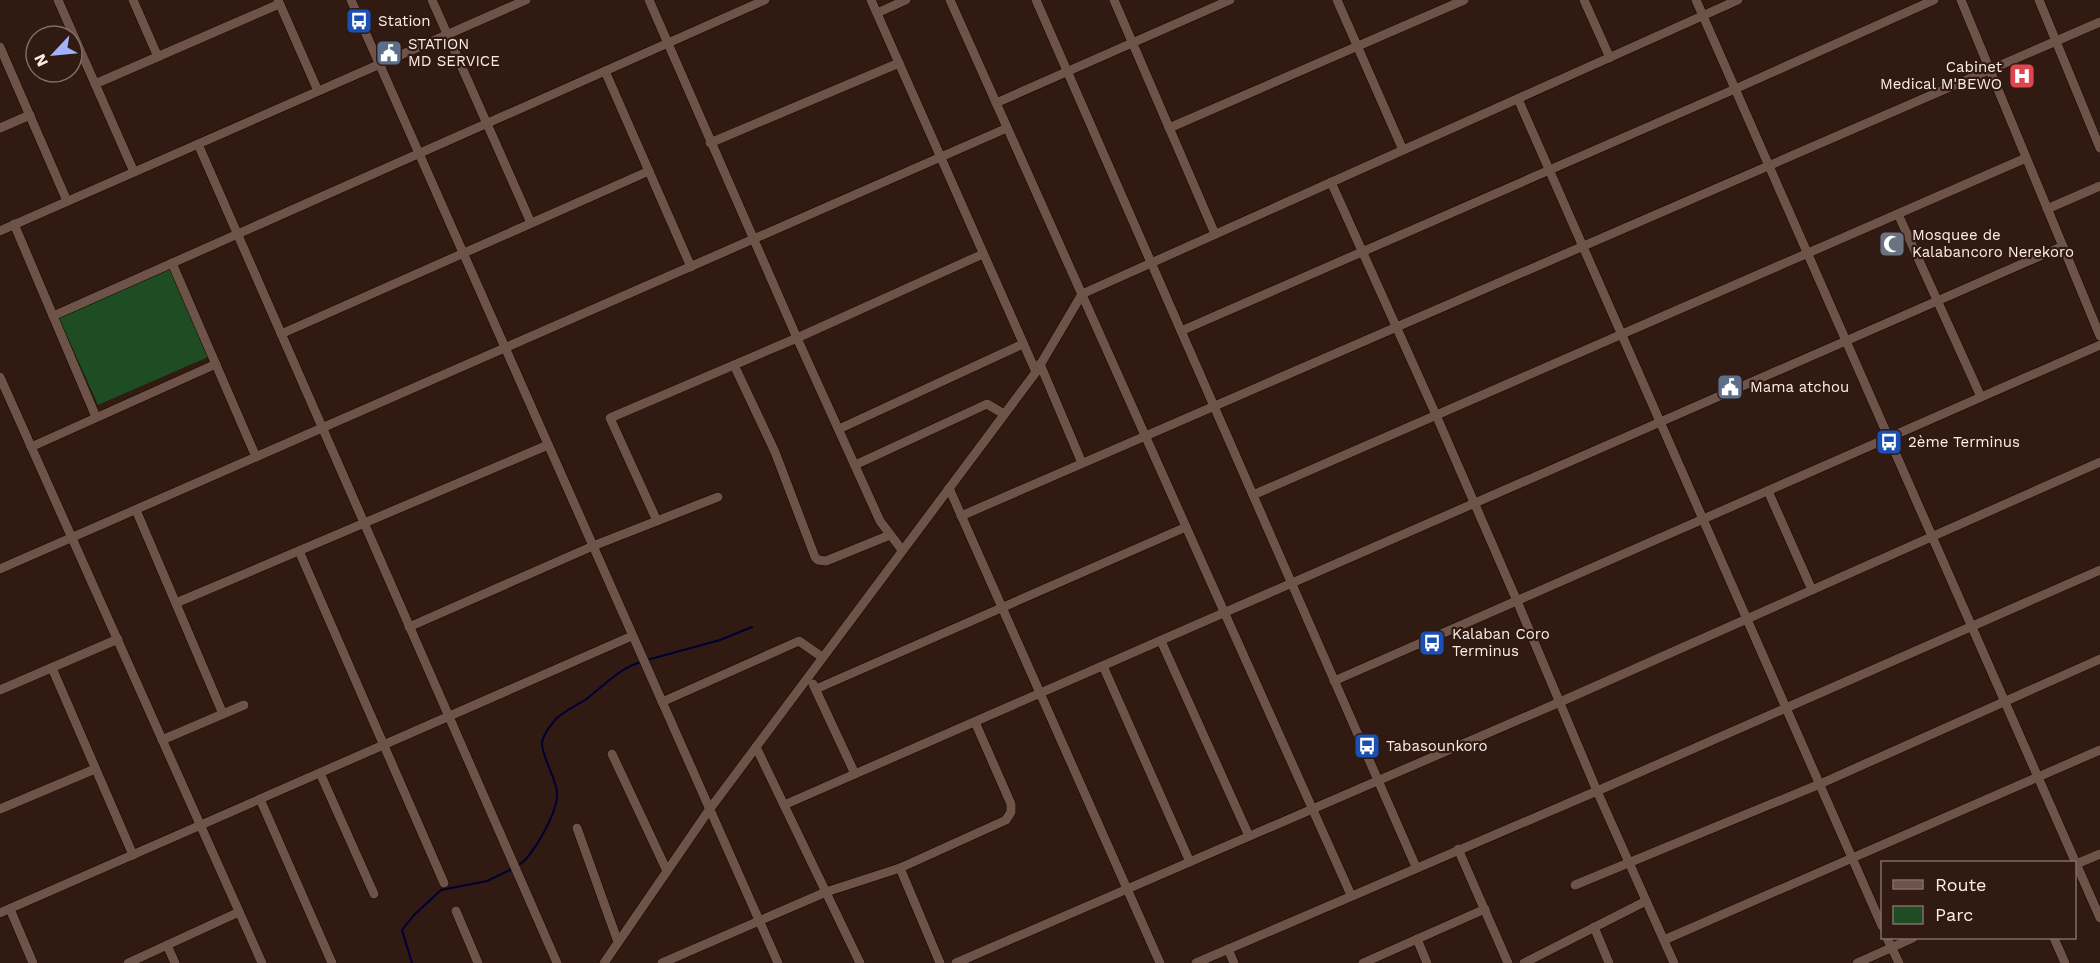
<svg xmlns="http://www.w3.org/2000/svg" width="2100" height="963" font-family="'Work Sans',sans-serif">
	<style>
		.green { fill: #1e4d23 }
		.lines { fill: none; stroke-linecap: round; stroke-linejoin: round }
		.stream { stroke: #000036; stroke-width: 2 }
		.street-casing { stroke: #170501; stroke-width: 10 }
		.street { stroke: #6d5348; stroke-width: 9 }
		.labels { text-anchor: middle; stroke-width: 4.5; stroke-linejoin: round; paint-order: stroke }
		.poi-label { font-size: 15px; fill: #fdede7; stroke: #301a11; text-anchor: start }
	</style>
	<rect width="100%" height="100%" fill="#301a11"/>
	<polygon class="green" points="170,269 208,357 98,405 59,318"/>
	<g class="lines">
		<g class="stream">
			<polyline points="647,660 720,640 752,627"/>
			<path d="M517,866c15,-7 42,-56 40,-74 -1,-13 -15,-36 -15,-48 0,-7 8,-18 13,-24 7,-8 20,-14 30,-20 18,-13 34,-32 56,-38"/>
			<polyline points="412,963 402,930 414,915 441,890 487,881 512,869"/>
		</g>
		<defs>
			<g id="street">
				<polyline points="58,0 134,172"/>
				<polyline points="133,0 158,57"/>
				<polyline points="278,0 318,91"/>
				<polyline points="351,0 778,963"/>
				<polyline points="432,0 531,223"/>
				<polyline points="649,0 797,338 880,521 902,550"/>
				<polyline points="871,0 1036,372"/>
				<polyline points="950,0 1351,895"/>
				<polyline points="1036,0 1416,867"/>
				<polyline points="1114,0 1215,234"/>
				<polyline points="1337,0 1403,150"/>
				<polyline points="1584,0 1610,58"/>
				<polyline points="1696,0 2100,918"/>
				<polyline points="1961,0 2100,336"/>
				<polyline points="2039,0 2100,148"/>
				<polyline points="877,13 906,0"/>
				<polyline points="0,47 67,201"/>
				<polyline points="605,71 691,267"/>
				<polyline points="95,84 279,4"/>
				<polyline points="1518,99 1882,926"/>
				<polyline points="996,103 1230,0"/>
				<polyline points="0,128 30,115"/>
				<polyline points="1169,128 1464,0"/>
				<polyline points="710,143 899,63"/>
				<polyline points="198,144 557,963"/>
				<polyline points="1331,182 1436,415 1517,601 1597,791 1674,963"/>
				<polyline points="2047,209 2100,186"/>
				<polyline points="1898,214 1981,397"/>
				<polyline points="14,224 96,417"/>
				<polyline points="0,231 526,0"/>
				<polyline points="172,263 256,457"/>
				<polyline points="53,316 765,0"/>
				<polyline points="1181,331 1735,89 1934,0"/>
				<polyline points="281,334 649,171"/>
				<polyline points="1040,364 1082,463"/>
				<polyline points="734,365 775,452 815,557 818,560 826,561 890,535"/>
				<polyline points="0,377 262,963"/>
				<polyline points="839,429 1023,344"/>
				<polyline points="31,447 216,364"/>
				<polyline points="855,465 987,404 1004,414"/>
				<polyline points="949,488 1160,963"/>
				<polyline points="1768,491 1812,590"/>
				<polyline points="1253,495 2026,158"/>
				<polyline points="136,510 223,714"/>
				<polyline points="961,516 2100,22"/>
				<polyline points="657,521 610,418 797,338 983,254"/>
				<polyline points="299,551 444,883"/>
				<polyline points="0,569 1007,128"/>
				<polyline points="176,603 548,445"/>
				<polyline points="409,627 593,546 718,497"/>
				<polyline points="1161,641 1249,836"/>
				<polyline points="1103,666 1190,862"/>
				<polyline points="52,668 133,855"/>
				<polyline points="1334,681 2100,345"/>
				<polyline points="813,684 855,774"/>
				<polyline points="816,689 1186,527"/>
				<polyline points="0,690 118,639"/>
				<polyline points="662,702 799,641 822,657"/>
				<polyline points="162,740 244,705"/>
				<polyline points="756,747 860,963"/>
				<polyline points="612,754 667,871"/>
				<polyline points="320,773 374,894"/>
				<polyline points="260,799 332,963"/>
				<polyline points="784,805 2063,246"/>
				<polyline points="0,809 95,769"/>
				<polyline points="577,828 618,942"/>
				<polyline points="1458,849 1508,963"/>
				<polyline points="2074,865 2100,854"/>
				<polyline points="900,868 940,963"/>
				<polyline points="1575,885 1820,784 2100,659"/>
				<polyline points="10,909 33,963"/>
				<polyline points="456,911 478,963"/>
				<polyline points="0,913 632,636"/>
				<polyline points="1594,927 1609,963"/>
				<polyline points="1887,938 1899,963"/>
				<polyline points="2054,938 2065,963"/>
				<polyline points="1417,939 1427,963"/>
				<polyline points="1664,940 2100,750"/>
				<polyline points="167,945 175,963"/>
				<polyline points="1228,949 1234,963"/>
				<polyline points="128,963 239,912"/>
				<polyline points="604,963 709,810 1036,372 1082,294 1738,0"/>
				<polyline points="662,963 826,892 900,868 1006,820 1011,812 1011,804 975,722"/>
				<polyline points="956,963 1560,702 2100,462"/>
				<polyline points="1196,963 1597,791 2100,570"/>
				<polyline points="1363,963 1485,909"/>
				<polyline points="1524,963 1646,901"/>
				<polyline points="1857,963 1913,938"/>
			</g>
		</defs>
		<use href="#street" class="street-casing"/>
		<use href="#street" class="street"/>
	</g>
	<defs>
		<symbol id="bus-square" viewBox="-11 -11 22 22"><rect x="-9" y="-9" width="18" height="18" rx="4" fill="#1a4fb4" stroke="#301a11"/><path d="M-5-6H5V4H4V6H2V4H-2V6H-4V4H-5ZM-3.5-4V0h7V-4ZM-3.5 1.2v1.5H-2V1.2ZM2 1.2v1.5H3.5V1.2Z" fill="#fff"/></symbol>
		<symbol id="civic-square" viewBox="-11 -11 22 22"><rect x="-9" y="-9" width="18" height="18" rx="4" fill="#5c6f8a" stroke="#301a11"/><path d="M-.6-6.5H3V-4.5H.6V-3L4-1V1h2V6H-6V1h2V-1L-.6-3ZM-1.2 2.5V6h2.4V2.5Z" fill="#fff"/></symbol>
		<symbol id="hospital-square" viewBox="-11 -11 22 22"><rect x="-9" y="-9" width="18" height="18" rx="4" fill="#e0444e" stroke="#301a11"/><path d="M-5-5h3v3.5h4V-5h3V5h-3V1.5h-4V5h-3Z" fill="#fff"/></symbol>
		<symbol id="mosque-square" viewBox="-11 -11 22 22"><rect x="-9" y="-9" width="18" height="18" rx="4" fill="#6b7280" stroke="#301a11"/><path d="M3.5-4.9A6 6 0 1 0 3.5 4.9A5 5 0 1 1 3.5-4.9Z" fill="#fff"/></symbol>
	</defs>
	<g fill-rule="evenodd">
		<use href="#bus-square" x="344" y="6" width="30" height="30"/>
		<use href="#civic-square" x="374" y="38" width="30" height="30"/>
		<use href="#hospital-square" x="2007" y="61" width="30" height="30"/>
		<use href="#mosque-square" x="1877" y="229" width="30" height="30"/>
		<use href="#civic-square" x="1715" y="372" width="30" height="30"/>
		<use href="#bus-square" x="1874" y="427" width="30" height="30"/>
		<use href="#bus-square" x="1417" y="628" width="30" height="30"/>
		<use href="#bus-square" x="1352" y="731" width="30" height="30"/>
	</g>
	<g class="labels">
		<g class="poi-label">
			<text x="378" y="26">Station</text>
			<text x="408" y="49">STATION<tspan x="408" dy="17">MD SERVICE</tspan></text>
			<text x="2002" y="72" text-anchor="end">Cabinet<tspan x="2002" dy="17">Medical M'BEWO</tspan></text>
			<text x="1912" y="240">Mosquee de<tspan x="1912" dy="17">Kalabancoro Nerekoro</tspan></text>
			<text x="1750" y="392">Mama atchou</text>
			<text x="1908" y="447">2ème Terminus</text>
			<text x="1452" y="639">Kalaban Coro<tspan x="1452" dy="17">Terminus</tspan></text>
			<text x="1386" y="751">Tabasounkoro</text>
		</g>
	</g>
	<rect x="1881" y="861" width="195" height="78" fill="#301a11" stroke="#826e67" stroke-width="1.5"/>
	<rect x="1893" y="880" width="30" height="9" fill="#6d5348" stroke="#826e67" stroke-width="1.5"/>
	<text x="1935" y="891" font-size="18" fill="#fdede7">Route</text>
	<rect x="1893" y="906" width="30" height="18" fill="#1e4d23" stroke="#826e67" stroke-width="1.5"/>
	<text x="1935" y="921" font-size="18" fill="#fdede7">Parc</text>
	<g transform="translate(54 54) rotate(244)"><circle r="28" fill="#301a11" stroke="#826e67" stroke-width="1.5"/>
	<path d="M0-4.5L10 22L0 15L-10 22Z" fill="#a3b2fd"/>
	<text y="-9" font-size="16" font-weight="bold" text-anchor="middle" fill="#fdede7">N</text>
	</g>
</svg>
